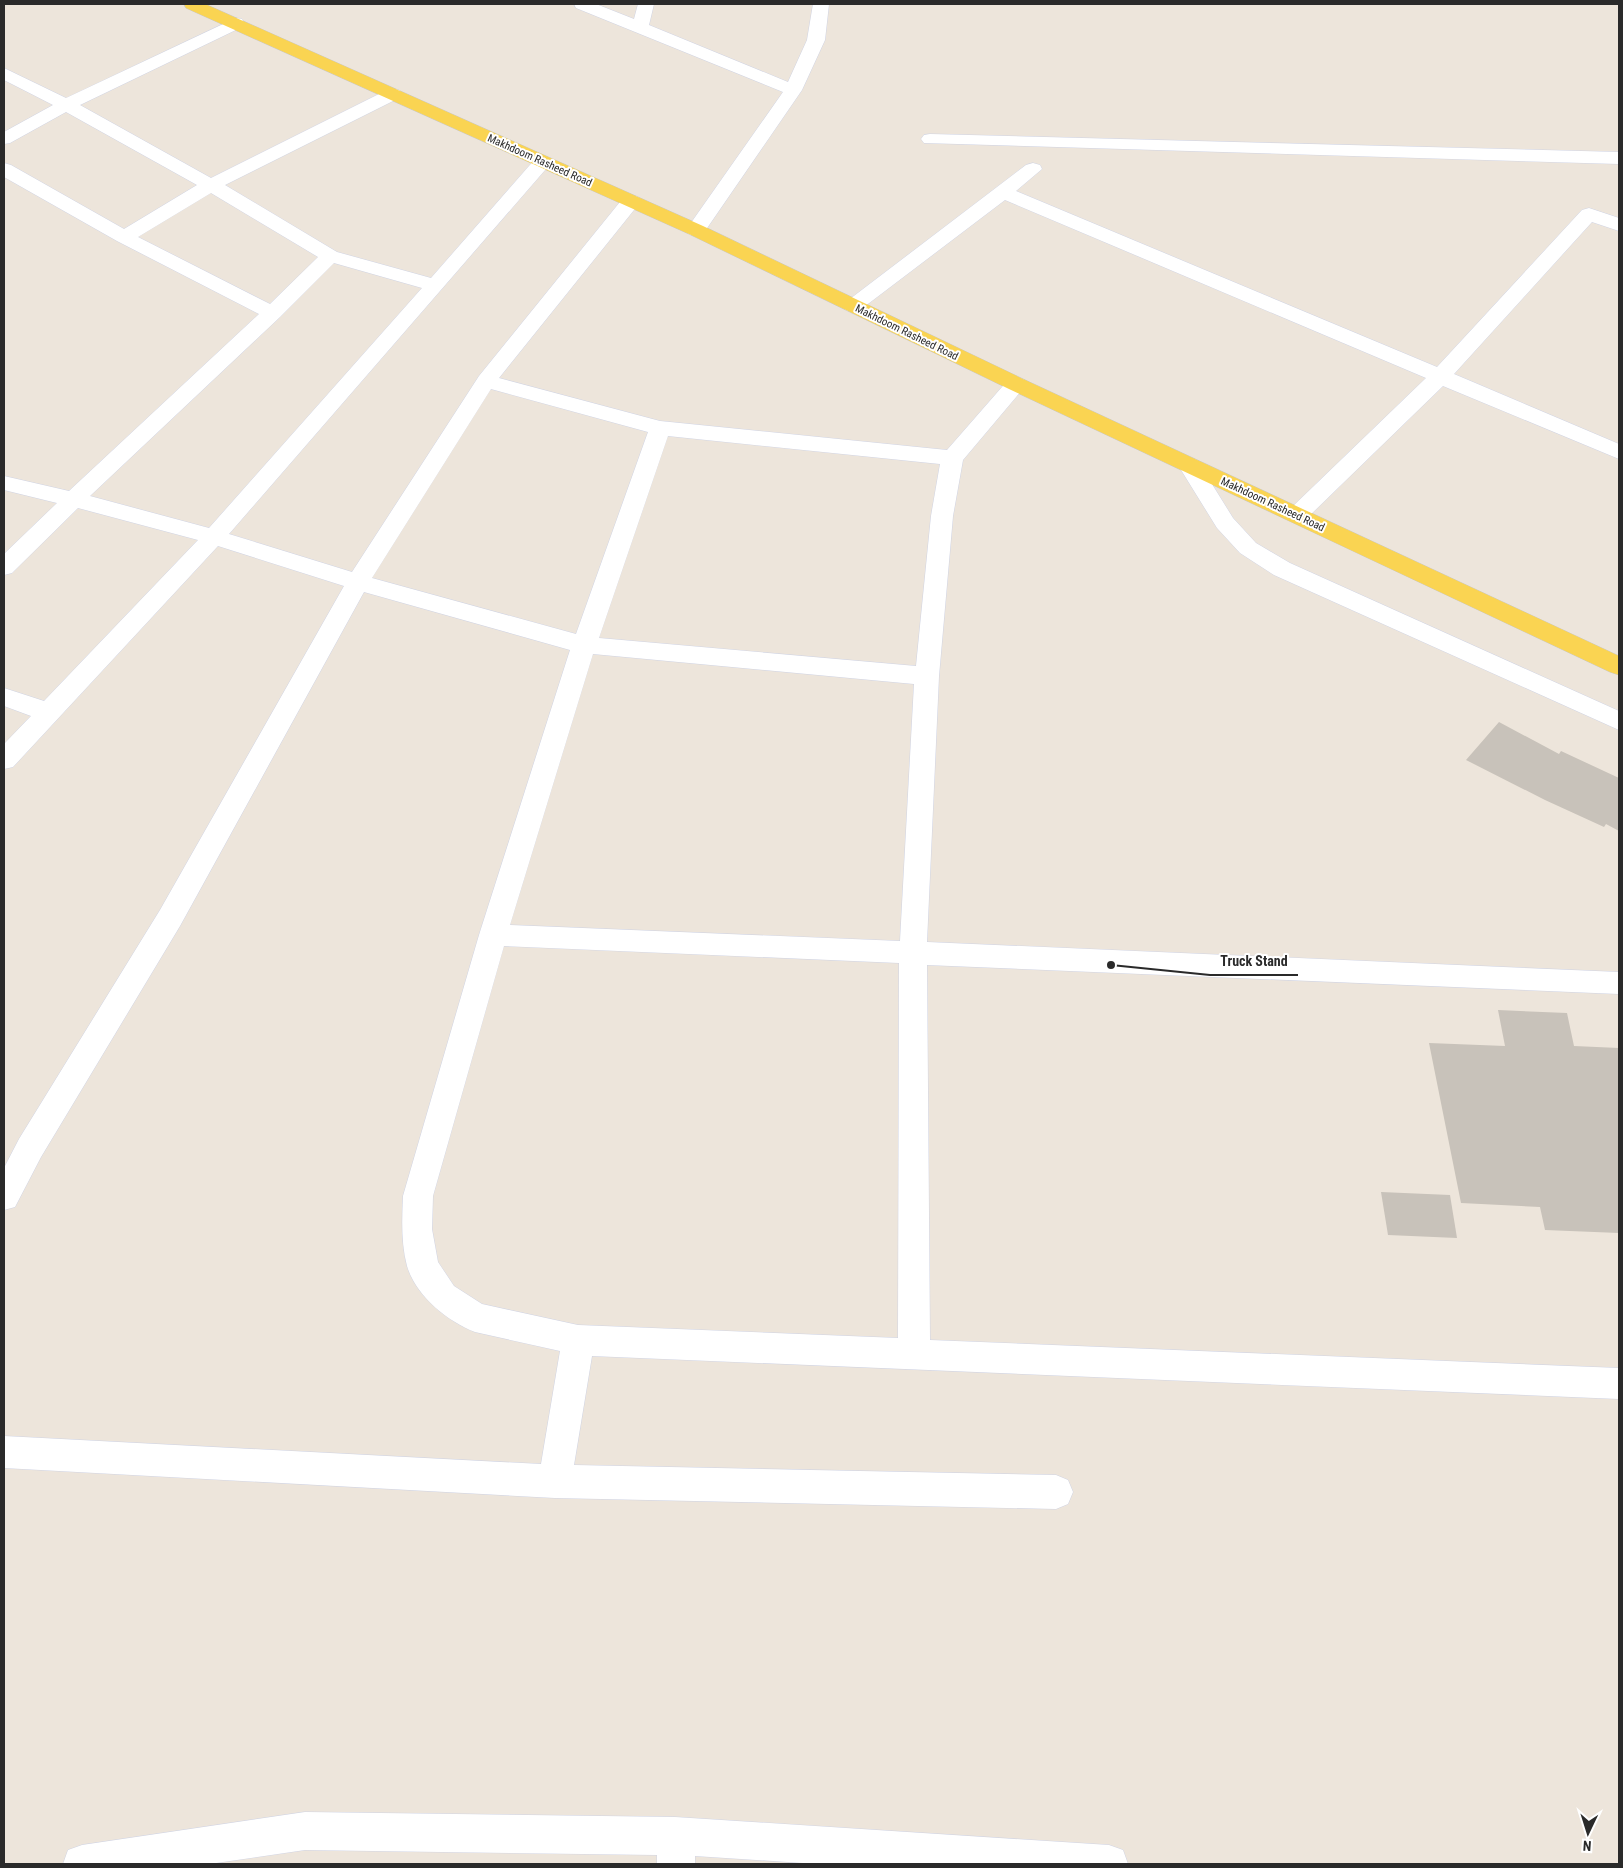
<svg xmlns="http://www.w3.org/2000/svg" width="1623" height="1868" font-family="'Roboto Condensed',sans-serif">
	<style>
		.building { fill: #c8c2ba }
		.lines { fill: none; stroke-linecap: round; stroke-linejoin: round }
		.minor-casing { stroke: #d0d4e4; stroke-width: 1 }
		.major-casing { stroke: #c8c8c8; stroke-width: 1 }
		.minor { fill: #fff; fill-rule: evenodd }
		.major { fill: #fad452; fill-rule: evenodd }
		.labels { text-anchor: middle; stroke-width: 4; stroke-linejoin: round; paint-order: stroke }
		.far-street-label { font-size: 11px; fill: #2a2a2a; stroke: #fff }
		.leader { fill: none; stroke: #2a2a2a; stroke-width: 2 }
		.callout-dot { fill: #2a2a2a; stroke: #fff; stroke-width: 2 }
		.callout-label { font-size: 14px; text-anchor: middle; font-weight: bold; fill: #2a2a2a; stroke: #fff; stroke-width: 4; stroke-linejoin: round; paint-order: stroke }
	</style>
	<rect width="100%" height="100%" fill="#ede5db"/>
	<g class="building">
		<polygon points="1499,722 1559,754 1561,751 1619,778 1619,831 1606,824 1604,827 1545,800 1466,760"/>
		<polygon points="1498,1010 1567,1013 1574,1046 1619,1048 1619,1233 1545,1230 1540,1207 1461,1203 1429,1043 1505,1046"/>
		<polygon points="1381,1192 1450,1195 1457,1238 1388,1235"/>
	</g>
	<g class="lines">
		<defs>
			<g id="minor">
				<polygon points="574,4 596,4 634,19 638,4 654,4 649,25 788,82 807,40 813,4 829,4 825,40 802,90 703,234 696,236 689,234 686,230 783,92 576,8"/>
				<path d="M236,18l6,1 2,4 -2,4 -162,78 131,73 176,-88 6,-1 6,1 3,4 -3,4 -174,87 112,67 94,26 105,-120 7,-2 7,2 2,4 -323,372 123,38 127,-196 145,-179 7,-2 7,2 3,4 -3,4 -139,173 161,43 287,29 62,-71 7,-1 7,1 4,5 -64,76 -10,56 -14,160 -12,266 692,30v22l-692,-29 3,375 689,28v31l-1027,-43 -18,109 482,10 12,5 5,12 -5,12 -12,5 -501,-11 -551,-30v-32l537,28 19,-113 -85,-19c-28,-11 -59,-36 -68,-66 -6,-23 -5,-47 -4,-70l76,-261 91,-285 -206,-58 -184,334 -139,231 -26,50 -11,3v-42l15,-29 141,-229 184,-324 -126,-40 -205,221 -9,2v-25l27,-28 -27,-10v-18l40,13 154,-161 -120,-32 -66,65 -8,2v-21l53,-51 -53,-13v-14l65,15 190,-177 -142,-73 -113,-64v-14l7,2 113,64 73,-44 -131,-73 -56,31 -6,1v-12l49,-27 -49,-25v-12l62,30zM211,193l107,64 -48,47 -132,-67zM334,263l88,25 -213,240 -119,-32 190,-179zM491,389l157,43 -72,202 -204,-56zM668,436l272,28 -9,52 -15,150 -317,-28zM593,654l321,30 -14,257 -390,-16zM504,946l395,17 -1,375 -320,-13 -96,-21 -28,-18 -16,-24 -6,-33 1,-33z"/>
				<polygon points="930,134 1619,152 1619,164 924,143 921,139 924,135"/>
				<polygon points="1033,163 1040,165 1042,169 1016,191 1437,367 1582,210 1589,208 1619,218 1619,231 1592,222 1454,374 1619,444 1619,459 1443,386 1305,520 1297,522 1289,520 1286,515 1289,510 1426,378 1005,200 860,310 853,312 846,310 843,306 846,302 1026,165"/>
				<polygon points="1189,458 1197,460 1233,518 1256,543 1290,563 1619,711 1619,730 1274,575 1240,553 1217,528 1178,465 1181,460"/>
				<polygon points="305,1812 675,1817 1109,1845 1123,1850 1128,1864 818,1864 695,1856 695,1864 657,1864 657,1855 305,1850 209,1864 63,1864 68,1850 82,1845"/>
			</g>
			<polygon id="major" points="184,4 205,4 703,226 1023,379 1619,656 1619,675 1610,672 1009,389 689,234 186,8"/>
		</defs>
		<use href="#minor" class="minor-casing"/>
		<use href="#major" class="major-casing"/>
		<use href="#minor" class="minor"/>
		<use href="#major" class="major"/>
	</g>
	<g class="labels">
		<g class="far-street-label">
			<text transform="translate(540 160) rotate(24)" y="4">Makhdoom Rasheed Road</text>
			<text transform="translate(907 332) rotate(26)" y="4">Makhdoom Rasheed Road</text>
			<text transform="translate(1273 504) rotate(25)" y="4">Makhdoom Rasheed Road</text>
		</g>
	</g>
	<path class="leader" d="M1111 965L1210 975H1298"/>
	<circle class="callout-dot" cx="1111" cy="965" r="5"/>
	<g class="callout-label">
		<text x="1254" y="966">Truck Stand</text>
	</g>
	<rect width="1623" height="1868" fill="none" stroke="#2a2a2a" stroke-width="10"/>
	<g transform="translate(1588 1833) rotate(184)" stroke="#ffffff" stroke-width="4" paint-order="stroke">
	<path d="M0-4L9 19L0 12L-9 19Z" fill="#2a2a2a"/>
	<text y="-8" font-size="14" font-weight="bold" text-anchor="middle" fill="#2a2a2a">N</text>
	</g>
</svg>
